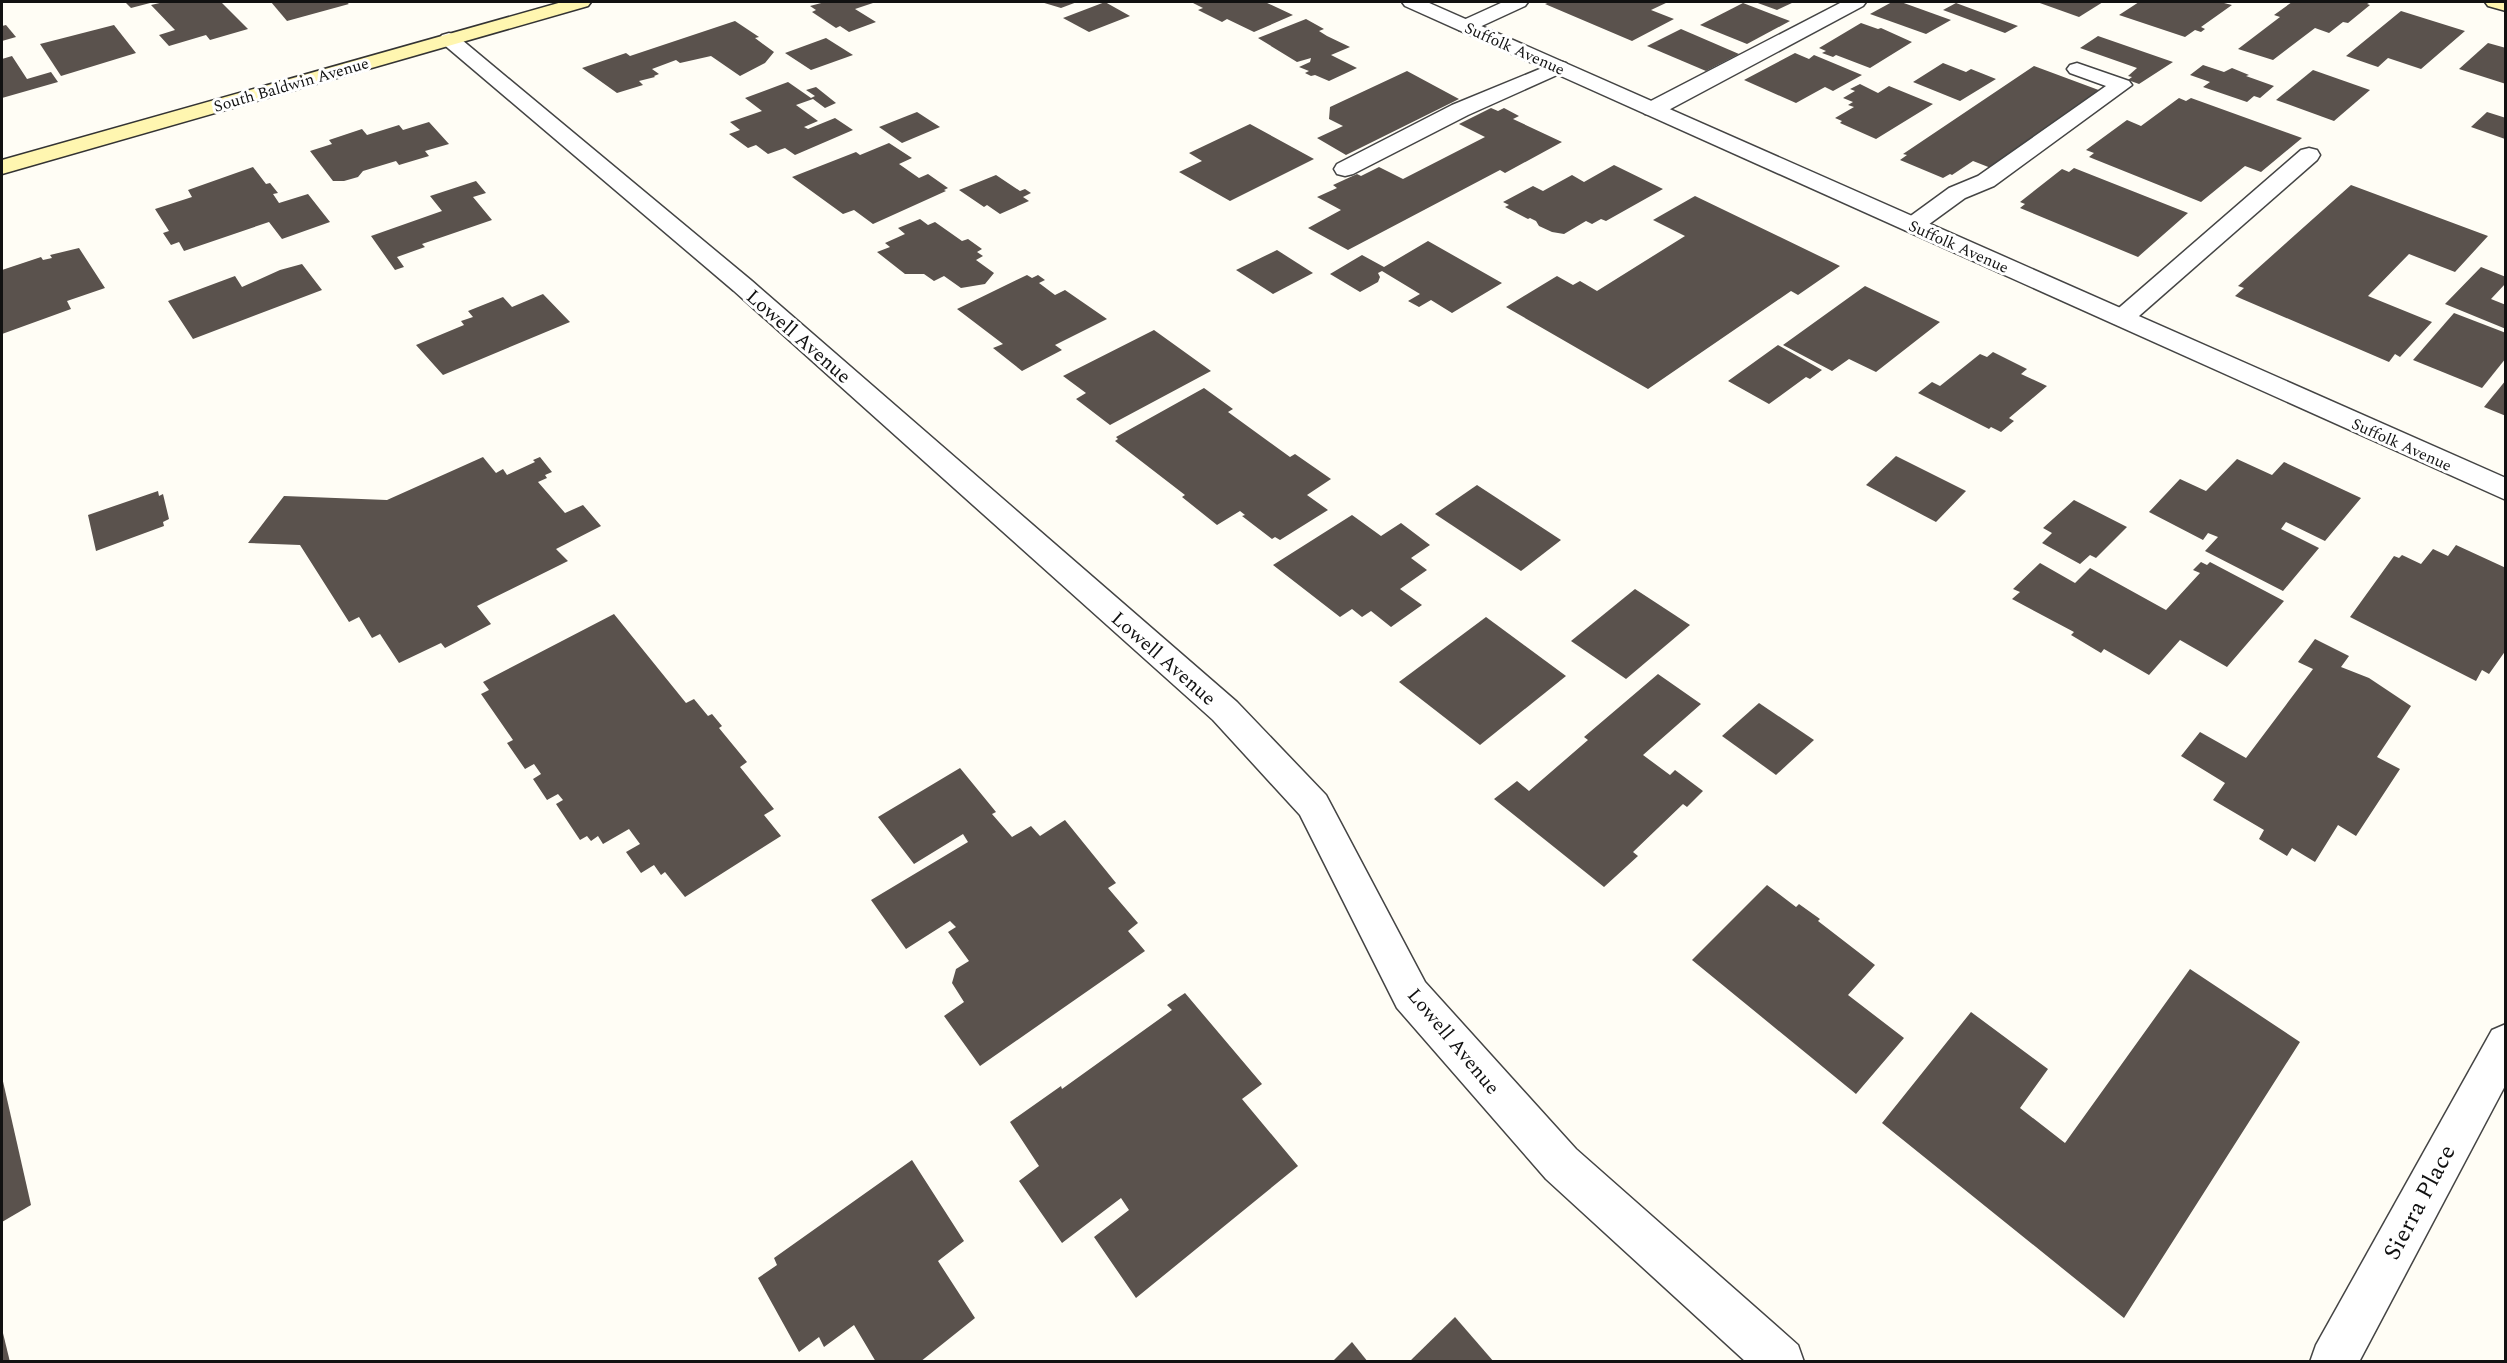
<svg xmlns="http://www.w3.org/2000/svg" width="2507" height="1363" font-family="Spectral,serif">
	<style>
		.building { fill: #5a524d }
		.lines { fill: none; stroke-linecap: round; stroke-linejoin: round }
		.lane-casing { stroke: #444; stroke-width: 3 }
		.street-casing { stroke: #444; stroke-width: 3 }
		.secondary-casing { stroke: #333; stroke-width: 3 }
		.lane { fill: #fff; fill-rule: evenodd }
		.street { fill: #fff; fill-rule: evenodd }
		.secondary { fill: #fff6b0; fill-rule: evenodd }
		.labels { text-anchor: middle; stroke-width: 6; stroke-linejoin: round; paint-order: stroke }
		.far-street-label { font-size: 16px; fill: #111; stroke: #fff }
		.street-label { font-size: 20px; fill: #111; stroke: #fff }
		.near-street-label { font-size: 24px; fill: #111; stroke: #fff }
	</style>
	<rect width="100%" height="100%" fill="#fffdf5"/>
	<g class="building">
		<polygon points="125,2 154,2 131,8"/>
		<polygon points="164,2 221,2 248,29 210,40 206,35 169,46 159,35 175,30 151,5"/>
		<polygon points="271,2 346,2 349,4 287,21"/>
		<polygon points="825,2 876,2 855,9 876,22 849,32 840,26 836,28 812,12 816,10 810,6"/>
		<polygon points="1041,2 1077,2 1061,8"/>
		<polygon points="1105,2 1130,16 1089,32 1063,18"/>
		<polygon points="1196,2 1265,2 1293,15 1254,32 1227,19 1222,22 1198,10 1203,8 1193,3"/>
		<polygon points="1550,2 1668,2 1651,10 1674,19 1632,41 1545,4"/>
		<polygon points="1755,2 1794,2 1777,10"/>
		<polygon points="1892,2 1901,2 1951,20 1926,34 1870,14"/>
		<polygon points="2037,2 2103,2 2079,17"/>
		<polygon points="2139,2 2220,2 2232,5 2201,27 2205,29 2201,32 2195,30 2185,37 2119,15"/>
		<polygon points="2292,2 2371,2 2367,4 2370,5 2348,23 2343,22 2329,33 2315,28 2273,60 2238,49 2280,17 2274,15"/>
		<polygon points="1743,3 1790,21 1747,44 1700,25"/>
		<polygon points="1956,3 2018,26 2005,33 1943,10"/>
		<polygon points="2401,11 2465,31 2421,69 2388,58 2378,67 2346,56"/>
		<polygon points="1306,19 1324,29 1319,31 1327,36 1350,47 1331,55 1357,68 1329,81 1315,75 1311,76 1305,73 1309,71 1299,67 1310,62 1311,58 1297,62 1258,38"/>
		<polygon points="735,21 759,37 755,38 774,52 765,63 740,76 711,56 680,63 676,60 652,69 659,74 654,76 655,77 639,81 643,85 617,93 582,68 626,53 630,56"/>
		<polygon points="1861,23 1878,29 1881,28 1912,42 1870,68 1836,55 1833,57 1822,53 1826,51 1819,48"/>
		<polygon points="6,25 16,37 2,41 2,26"/>
		<polygon points="114,25 136,53 61,76 40,44"/>
		<polygon points="1681,29 1739,54 1706,71 1647,46"/>
		<polygon points="2098,36 2173,62 2139,84 2128,80 2132,77 2128,76 2137,68 2080,48"/>
		<polygon points="826,38 853,55 811,70 785,53"/>
		<polygon points="2488,43 2506,48 2506,84 2459,69"/>
		<polygon points="1795,53 1809,59 1814,55 1862,75 1833,91 1825,87 1796,103 1744,80"/>
		<polygon points="12,56 27,79 51,72 58,82 2,98 2,59"/>
		<polygon points="1943,63 1966,72 1971,69 1996,79 1960,101 1913,82"/>
		<polygon points="2203,65 2224,72 2232,68 2249,75 2246,76 2274,86 2260,98 2254,96 2247,102 2203,87 2210,82 2190,75"/>
		<polygon points="2034,66 2104,92 1996,170 1973,161 1952,175 1950,174 1943,178 1900,160 1907,155 1903,154"/>
		<polygon points="2313,70 2370,90 2334,121 2276,100"/>
		<polygon points="1407,71 1459,99 1346,155 1317,138 1343,126 1329,119 1330,107"/>
		<polygon points="788,82 811,98 815,96 806,90 816,87 836,103 825,108 813,99 796,105 818,121 804,127 808,129 835,118 853,130 795,155 785,148 768,154 756,145 748,148 729,134 740,130 730,122 762,111 745,98"/>
		<polygon points="1860,84 1878,93 1889,86 1933,104 1876,139 1840,123 1842,121 1835,118 1854,107 1848,105 1853,102 1843,98 1855,91 1850,89"/>
		<polygon points="2179,98 2186,101 2191,98 2302,138 2261,172 2245,166 2201,202 2089,157 2094,153 2086,150 2127,120 2141,126"/>
		<polygon points="1491,108 1498,111 1504,108 1519,116 1513,119 1562,142 1505,173 1500,170 1348,250 1308,228 1341,210 1317,197 1337,188 1333,185 1357,174 1361,176 1379,167 1403,179 1485,137 1459,124"/>
		<polygon points="917,112 940,127 902,143 879,127"/>
		<polygon points="2487,112 2506,118 2505,139 2471,127"/>
		<polygon points="429,122 449,144 425,151 429,156 399,165 396,161 363,171 358,177 344,181 333,181 310,151 332,144 329,140 362,129 367,135 399,125 403,130"/>
		<polygon points="1250,124 1314,159 1230,201 1179,172 1202,161 1189,153"/>
		<polygon points="889,143 912,158 899,164 919,178 928,174 948,188 944,190 946,191 873,224 854,210 843,214 792,177 856,152 860,155"/>
		<polygon points="1614,165 1663,189 1606,221 1601,219 1592,224 1586,221 1564,234 1552,232 1539,226 1536,221 1530,218 1528,219 1505,207 1509,205 1503,202 1533,186 1543,191 1572,175 1584,182"/>
		<polygon points="253,167 266,184 270,183 278,193 273,194 279,203 308,194 330,222 282,239 269,222 184,251 179,242 171,245 163,233 169,231 155,209 192,197 188,190"/>
		<polygon points="2074,168 2188,213 2138,257 2020,208 2025,204 2020,202 2062,169 2069,172"/>
		<polygon points="996,175 1020,191 1025,189 1031,193 1023,197 1029,201 1000,214 987,205 984,207 959,190"/>
		<polygon points="476,181 486,193 473,197 492,220 422,244 425,247 397,257 404,267 395,270 371,236 442,211 430,196"/>
		<polygon points="2351,185 2488,236 2455,272 2409,254 2368,296 2432,322 2400,357 2395,354 2389,362 2235,296 2244,288 2238,286"/>
		<polygon points="1695,196 1840,266 1798,295 1791,291 1648,389 1506,307 1557,276 1573,285 1580,281 1597,291 1685,236 1653,220"/>
		<polygon points="920,219 928,225 935,222 962,241 968,239 982,249 977,252 983,256 976,260 994,273 985,284 961,288 944,276 934,281 924,274 905,274 877,252 890,247 885,243 905,234 898,228"/>
		<polygon points="1428,241 1502,283 1452,313 1431,300 1419,307 1408,301 1420,294 1382,271 1378,273 1380,277 1378,282 1360,292 1330,274 1362,255 1384,267"/>
		<polygon points="79,248 105,288 67,301 71,309 2,334 2,270 41,257 43,260 52,258 50,255"/>
		<polygon points="1277,250 1313,273 1273,294 1236,270"/>
		<polygon points="302,264 322,290 193,339 168,301 235,276 242,287 280,270"/>
		<polygon points="2481,267 2506,277 2506,283 2491,299 2506,305 2506,329 2445,304"/>
		<polygon points="1027,275 1032,278 1038,275 1045,280 1039,283 1055,295 1065,290 1107,319 1055,345 1062,350 1022,371 993,348 1003,344 957,309"/>
		<polygon points="1865,286 1940,322 1876,372 1849,359 1832,371 1783,345"/>
		<polygon points="543,294 570,322 443,375 416,345 464,325 461,321 473,317 468,311 503,297 512,307"/>
		<polygon points="2454,313 2506,333 2506,358 2482,388 2413,360"/>
		<polygon points="1154,330 1211,371 1110,425 1076,399 1086,393 1063,376"/>
		<polygon points="1778,345 1822,370 1810,379 1806,377 1769,404 1728,381"/>
		<polygon points="1993,352 2027,369 2021,374 2047,386 2009,418 2014,421 2001,432 1991,427 1989,429 1918,393 1932,382 1940,386 1980,354 1987,357"/>
		<polygon points="2506,380 2506,416 2484,407"/>
		<polygon points="1204,388 1233,409 1228,412 1290,457 1295,454 1331,479 1307,495 1328,510 1280,540 1275,537 1272,539 1242,516 1245,515 1240,511 1217,525 1182,497 1185,495 1115,441 1118,439 1116,437"/>
		<polygon points="1896,456 1966,491 1936,522 1866,485"/>
		<polygon points="483,457 496,473 503,469 507,475 535,462 533,460 540,457 552,472 545,475 547,478 538,482 565,513 583,505 601,526 556,549 568,561 477,606 491,624 445,648 441,643 399,663 380,634 372,638 359,617 349,622 300,545 248,543 284,496 387,500"/>
		<polygon points="2237,459 2272,475 2284,462 2361,498 2325,541 2286,522 2281,529 2319,548 2283,591 2205,551 2218,537 2208,533 2203,540 2149,512 2180,479 2206,491"/>
		<polygon points="1477,485 1561,540 1521,571 1435,514"/>
		<polygon points="158,491 159,496 163,494 169,519 163,522 164,526 96,551 88,515"/>
		<polygon points="2074,500 2127,527 2096,558 2090,555 2080,564 2042,543 2052,533 2043,528"/>
		<polygon points="1352,515 1381,536 1401,523 1430,545 1411,558 1427,570 1400,589 1422,605 1391,627 1371,611 1362,617 1352,609 1340,617 1273,565"/>
		<polygon points="2456,545 2506,568 2506,650 2489,674 2482,670 2476,681 2350,617 2394,556 2399,558 2402,555 2421,564 2433,549 2448,556"/>
		<polygon points="2201,562 2207,565 2210,562 2284,601 2227,667 2180,640 2149,675 2104,649 2101,653 2071,635 2074,632 2012,599 2020,592 2013,589 2040,563 2075,583 2090,568 2166,610 2200,573 2193,570"/>
		<polygon points="1635,589 1690,625 1626,679 1571,641"/>
		<polygon points="614,614 686,703 694,699 708,716 712,714 722,726 719,728 747,762 740,767 774,809 764,815 781,836 685,897 665,872 661,875 654,865 641,873 626,852 640,844 629,829 603,844 598,836 591,841 587,836 580,840 556,804 563,800 558,794 547,800 533,779 541,774 534,764 525,769 507,743 513,740 481,694 489,690 483,682"/>
		<polygon points="1486,617 1566,676 1480,745 1399,682"/>
		<polygon points="2315,639 2349,656 2341,667 2369,678 2411,706 2377,757 2400,769 2356,836 2338,825 2315,862 2292,848 2287,856 2259,839 2264,830 2213,800 2225,783 2181,756 2200,732 2246,758 2313,669 2298,662"/>
		<polygon points="1658,674 1701,704 1643,755 1670,775 1675,770 1703,791 1687,807 1683,804 1633,852 1638,856 1604,887 1494,799 1517,781 1529,791 1588,740 1584,737"/>
		<polygon points="1759,703 1814,740 1776,775 1722,736"/>
		<polygon points="960,768 996,812 992,814 1012,837 1031,826 1040,836 1065,820 1116,883 1108,888 1138,923 1128,931 1145,951 980,1066 944,1016 964,1002 952,983 956,969 969,961 948,932 956,927 950,921 906,949 871,900 968,842 963,834 914,864 878,817"/>
		<polygon points="1767,885 1796,907 1799,904 1820,919 1818,921 1875,965 1848,995 1904,1038 1856,1094 1692,960"/>
		<polygon points="2190,969 2300,1042 2124,1318 1882,1123 1971,1012 2048,1069 2020,1108 2065,1143"/>
		<polygon points="1185,993 1262,1084 1242,1099 1298,1166 1136,1298 1094,1237 1129,1210 1121,1198 1062,1243 1019,1181 1039,1166 1010,1122 1061,1086 1062,1089 1172,1010 1167,1005"/>
		<polygon points="2,1077 31,1205 2,1222"/>
		<polygon points="912,1160 964,1241 938,1261 975,1318 920,1362 876,1362 854,1325 824,1347 819,1337 799,1352 758,1278 777,1265 774,1258"/>
		<polygon points="1455,1317 1494,1362 1409,1362"/>
		<polygon points="2,1329 10,1362 2,1362"/>
		<polygon points="1352,1342 1368,1362 1332,1362"/>
	</g>
	<g class="lines">
		<defs>
			<g id="lane">
				<polygon points="1503,2 1528,2 1525,6 1473,30 1459,30 1456,26 1459,22"/>
				<polygon points="1842,2 1866,2 1863,6 1661,114 1653,115 1645,114 1642,109 1645,104"/>
				<polygon points="1559,61 1566,63 1569,67 1566,71 1468,115 1353,174 1345,176 1337,174 1334,169 1337,164 1452,105"/>
				<polygon points="2077,63 2129,81 2132,85 1994,186 1965,198 1921,230 1913,232 1905,230 1901,225 1905,220 1949,188 1978,176 2106,86 2070,73 2067,69 2070,65"/>
				<polygon points="2309,148 2317,150 2320,155 2317,160 2131,323 2122,326 2113,323 2109,318 2113,313 2301,150"/>
			</g>
			<g id="street">
				<polygon points="1402,2 1427,2 2506,478 2506,500 1405,6"/>
				<polygon points="449,33 456,35 752,281 1237,702 1326,795 1425,982 1576,1149 1798,1345 1804,1362 1746,1362 1546,1179 1397,1008 1300,815 1213,720 734,291 442,43 439,39 442,35"/>
				<polygon points="2506,1024 2506,1084 2359,1362 2310,1362 2316,1345 2492,1030"/>
			</g>
			<g id="secondary">
				<polygon points="562,2 591,2 588,6 2,174 2,160"/>
				<polygon points="2485,2 2506,2 2506,11 2488,6"/>
			</g>
		</defs>
		<use href="#lane" class="lane-casing"/>
		<use href="#street" class="street-casing"/>
		<use href="#secondary" class="secondary-casing"/>
		<use href="#lane" class="lane"/>
		<use href="#street" class="street"/>
		<use href="#secondary" class="secondary"/>
	</g>
	<g class="labels">
		<g class="far-street-label">
			<text transform="translate(1515 48) rotate(24)" y="6">Suffolk Avenue</text>
			<text transform="translate(291 84) rotate(-16)" y="6">South Baldwin Avenue</text>
			<text transform="translate(1959 246) rotate(24)" y="6">Suffolk Avenue</text>
			<text transform="translate(2402 444) rotate(24)" y="6">Suffolk Avenue</text>
		</g>
		<g class="street-label">
			<text transform="translate(799 336) rotate(41)" y="7">Lowell Avenue</text>
			<text transform="translate(1164 658) rotate(41)" y="7">Lowell Avenue</text>
			<text transform="translate(1454 1041) rotate(50)" y="7">Lowell Avenue</text>
		</g>
		<g class="near-street-label">
			<text transform="translate(2419 1202) rotate(-62)" y="8">Sierra Place</text>
		</g>
	</g>
	<rect width="2507" height="1363" fill="none" stroke="#111111" stroke-width="6"/>
</svg>
